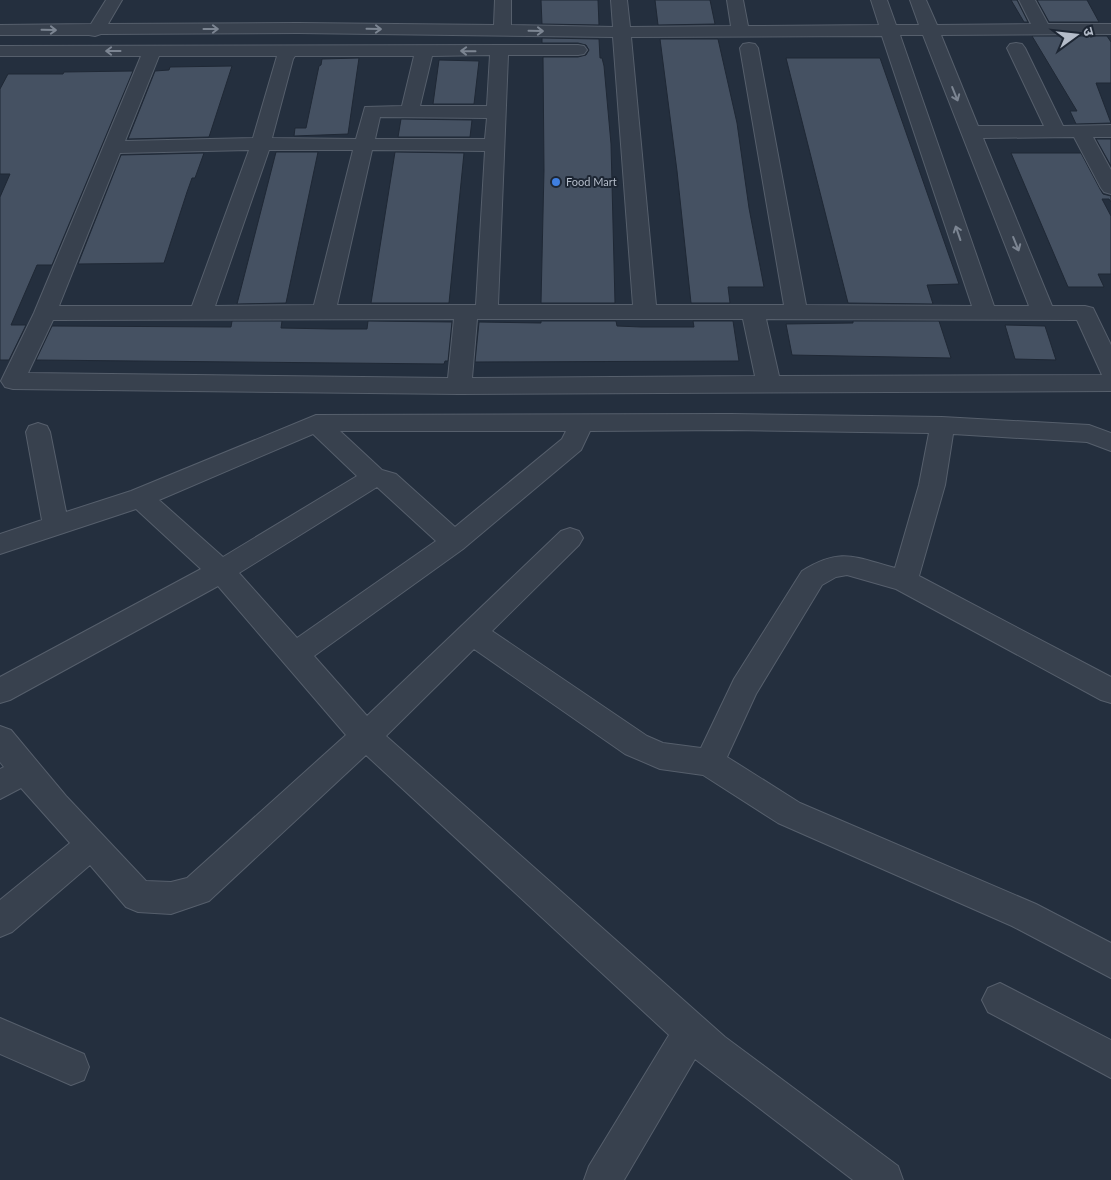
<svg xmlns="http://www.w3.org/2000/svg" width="1111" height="1180" font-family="Lato,'Noto Sans Devanagari',sans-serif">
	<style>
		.building { fill: #455162; stroke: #1f2835 }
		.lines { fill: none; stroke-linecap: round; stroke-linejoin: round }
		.minor-casing { stroke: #565f6c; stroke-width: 2 }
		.minor { fill: #38414e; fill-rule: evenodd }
		.oneway { stroke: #7c8592 }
		.shop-dot { fill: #3f7fe0; stroke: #1d2633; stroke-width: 2 }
		.labels { text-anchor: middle; stroke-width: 4; stroke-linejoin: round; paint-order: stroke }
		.far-poi-label { font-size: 11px; fill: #b4bcc9; stroke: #1d2633; text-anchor: start }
	</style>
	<rect width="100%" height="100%" fill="#242f3e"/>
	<g class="building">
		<polygon points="541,0 598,0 599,25 542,24"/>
		<polygon points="655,0 710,0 715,24 658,25"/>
		<polygon points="1011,0 1017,0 1028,22 1024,22"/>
		<polygon points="1037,0 1087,0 1099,22 1049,22"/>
		<polygon points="1032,36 1107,36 1111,42 1111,83 1096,83 1111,123 1076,124 1070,111 1077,111"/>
		<polygon points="542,38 599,39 600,58 602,58 604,66 611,144 615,303 541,303 544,170 543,57 578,57 586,55 589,50 586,45 578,43 542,43"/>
		<polygon points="660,39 718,39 737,123 749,208 764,287 728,287 730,303 691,303 677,171"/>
		<polygon points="359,58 348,134 294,136 295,128 306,128 319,66 321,65 322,59"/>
		<polygon points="786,58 880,58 959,284 927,285 933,304 848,303"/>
		<polygon points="439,60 479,61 474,104 433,104"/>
		<polygon points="232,66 209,137 128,139 155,71 169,70 170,67"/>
		<polygon points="133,71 52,265 37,265 11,325 26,325 9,360 0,360 0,197 10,174 0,174 0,89 8,74 63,74 64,72"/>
		<polygon points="401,119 472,120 470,137 398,137"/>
		<polygon points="1096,139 1111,139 1111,166"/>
		<polygon points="276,152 318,152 286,303 237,304"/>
		<polygon points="395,152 464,153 449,303 371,303"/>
		<polygon points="204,153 195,178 192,178 187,192 164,263 78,264 121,155"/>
		<polygon points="1011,153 1081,153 1100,189 1103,194 1111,196 1111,202 1109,199 1102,199 1111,216 1111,274 1098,274 1104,287 1068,287"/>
		<polygon points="232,321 282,321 281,328 332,329 367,329 368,321 452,322 448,361 445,361 444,364 36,360 52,326 231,327"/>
		<polygon points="541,321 616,321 617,326 641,327 694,327 693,321 733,321 739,361 475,362 479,322 541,323"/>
		<polygon points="853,321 939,321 951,358 792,355 786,324 853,323"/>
		<polygon points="1005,325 1045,326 1056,360 1015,359"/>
	</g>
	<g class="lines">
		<defs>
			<g id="minor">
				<path d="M106,0h16l-14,24 190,-1 196,2 1,-25h16v25l102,2 -2,-27h16l3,27 101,-1 -4,-26h16l5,26 131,-1 -8,-25h16l9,25h23l-9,-25h16l11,25 94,-1 -12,-24h16l13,24h63v10l-170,1 37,91h66l-37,-78 3,-4 6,-1 6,1 3,4 38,78 48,-1v12h-18l18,33v24l-7,-2 -3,-4 -27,-51 -91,1 69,168h33l8,2 18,37v46l-652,3 -446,-5 -8,-2 -4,-6 33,-68 107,-257h-141v-10l578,-1 6,1 3,4 -3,4 -6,1h-70l-10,250h135l-20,-268 -315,-4 -197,1 -6,2 -6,-1h-89v-10l91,-1zM900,35h23l106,271h-35zM882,36l90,270 -166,-1 -48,-257 -3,-4 -6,-1 -6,1 -3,4 44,257h-128l-25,-268zM490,55l-3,51h-67l12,-50zM159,56h118l-24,82 -128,3zM295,56h119l-12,50 -37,1 -9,32 -84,-1 21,-79zM380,117l107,1 -2,21h-110zM249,150l-57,156h-133l61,-153zM269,150h84l-39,155 -99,1zM372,150l113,1 -9,154h-139zM454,319l-6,59 -420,-5 25,-53zM477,319h266l12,57 -283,2zM766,319l311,1 25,55 -323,1z"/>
				<path d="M731,414l211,3 147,8 22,8v18l-24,-9 -134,-8 -8,51 -26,91 192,101v26l-10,-3 -205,-111 -49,-14 -11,2 -14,8 -66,109 -29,63 73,46 236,101 75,39v35l-99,-52 -234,-103 -75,-48 -43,-6 -35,-15 -151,-105 -88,87 339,301 173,129 5,14h-50l-158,-121 -71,121h-40l5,-14 80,-131 -303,-280 -157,146 -38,13 -33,-2 -12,-5 -36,-42 -78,67 -12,5v-37l70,-57 -49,-55 -21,11v-30l4,-2 -4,-5v-36l11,4 55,66 80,85 25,1 16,-4 159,-143 -128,-149 -208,114 -10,3v-26l201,-108 -65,-60 -136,45v-20l42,-14 -16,-88 3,-6 9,-3 9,3 3,6 16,80 65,-21 185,-76zM731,430l198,3 -10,52 -24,83c-41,-11 -54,-21 -93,3l-68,108 -33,69 -38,-5 -16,-7 -155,-105 87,-86 4,-7 -4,-7 -9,-3 -9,3 -194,185 -53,-60 149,-107 118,-99 9,-19zM340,431h226l-4,8 -107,88 -59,-53 -14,-4zM313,434l44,42 -134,81 -64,-57zM377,487l59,54 -139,97 -58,-65z"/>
				<polygon points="1000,983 1111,1040 1111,1078 988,1012 982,1000 988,988"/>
				<polygon points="0,1018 84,1054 89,1067 84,1080 71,1085 0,1054"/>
			</g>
		</defs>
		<use href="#minor" class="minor-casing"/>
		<use href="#minor" class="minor"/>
	</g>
	<defs><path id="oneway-shaft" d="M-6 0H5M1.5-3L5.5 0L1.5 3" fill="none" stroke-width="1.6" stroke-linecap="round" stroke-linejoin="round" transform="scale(1.25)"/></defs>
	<g class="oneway">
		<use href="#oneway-shaft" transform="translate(211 29)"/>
		<use href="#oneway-shaft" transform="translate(374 29) rotate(1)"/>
		<use href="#oneway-shaft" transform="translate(49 30) rotate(1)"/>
		<use href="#oneway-shaft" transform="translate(536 31) rotate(1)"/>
		<use href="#oneway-shaft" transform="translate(113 51) rotate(180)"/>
		<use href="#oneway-shaft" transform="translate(468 51) rotate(-179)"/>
		<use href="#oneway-shaft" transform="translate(955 94) rotate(68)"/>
		<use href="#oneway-shaft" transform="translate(958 233) rotate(-109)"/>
		<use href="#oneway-shaft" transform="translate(1016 244) rotate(68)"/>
	</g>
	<circle class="shop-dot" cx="556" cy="182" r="5"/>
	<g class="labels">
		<g class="far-poi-label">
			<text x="566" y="186">Food Mart</text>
		</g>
	</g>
	<g transform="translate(1076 35) rotate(75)" stroke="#1d2633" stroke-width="4" paint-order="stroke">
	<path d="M0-4L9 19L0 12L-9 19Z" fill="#b4bcc9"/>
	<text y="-8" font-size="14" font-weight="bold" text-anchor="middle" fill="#b4bcc9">उ</text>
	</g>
</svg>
